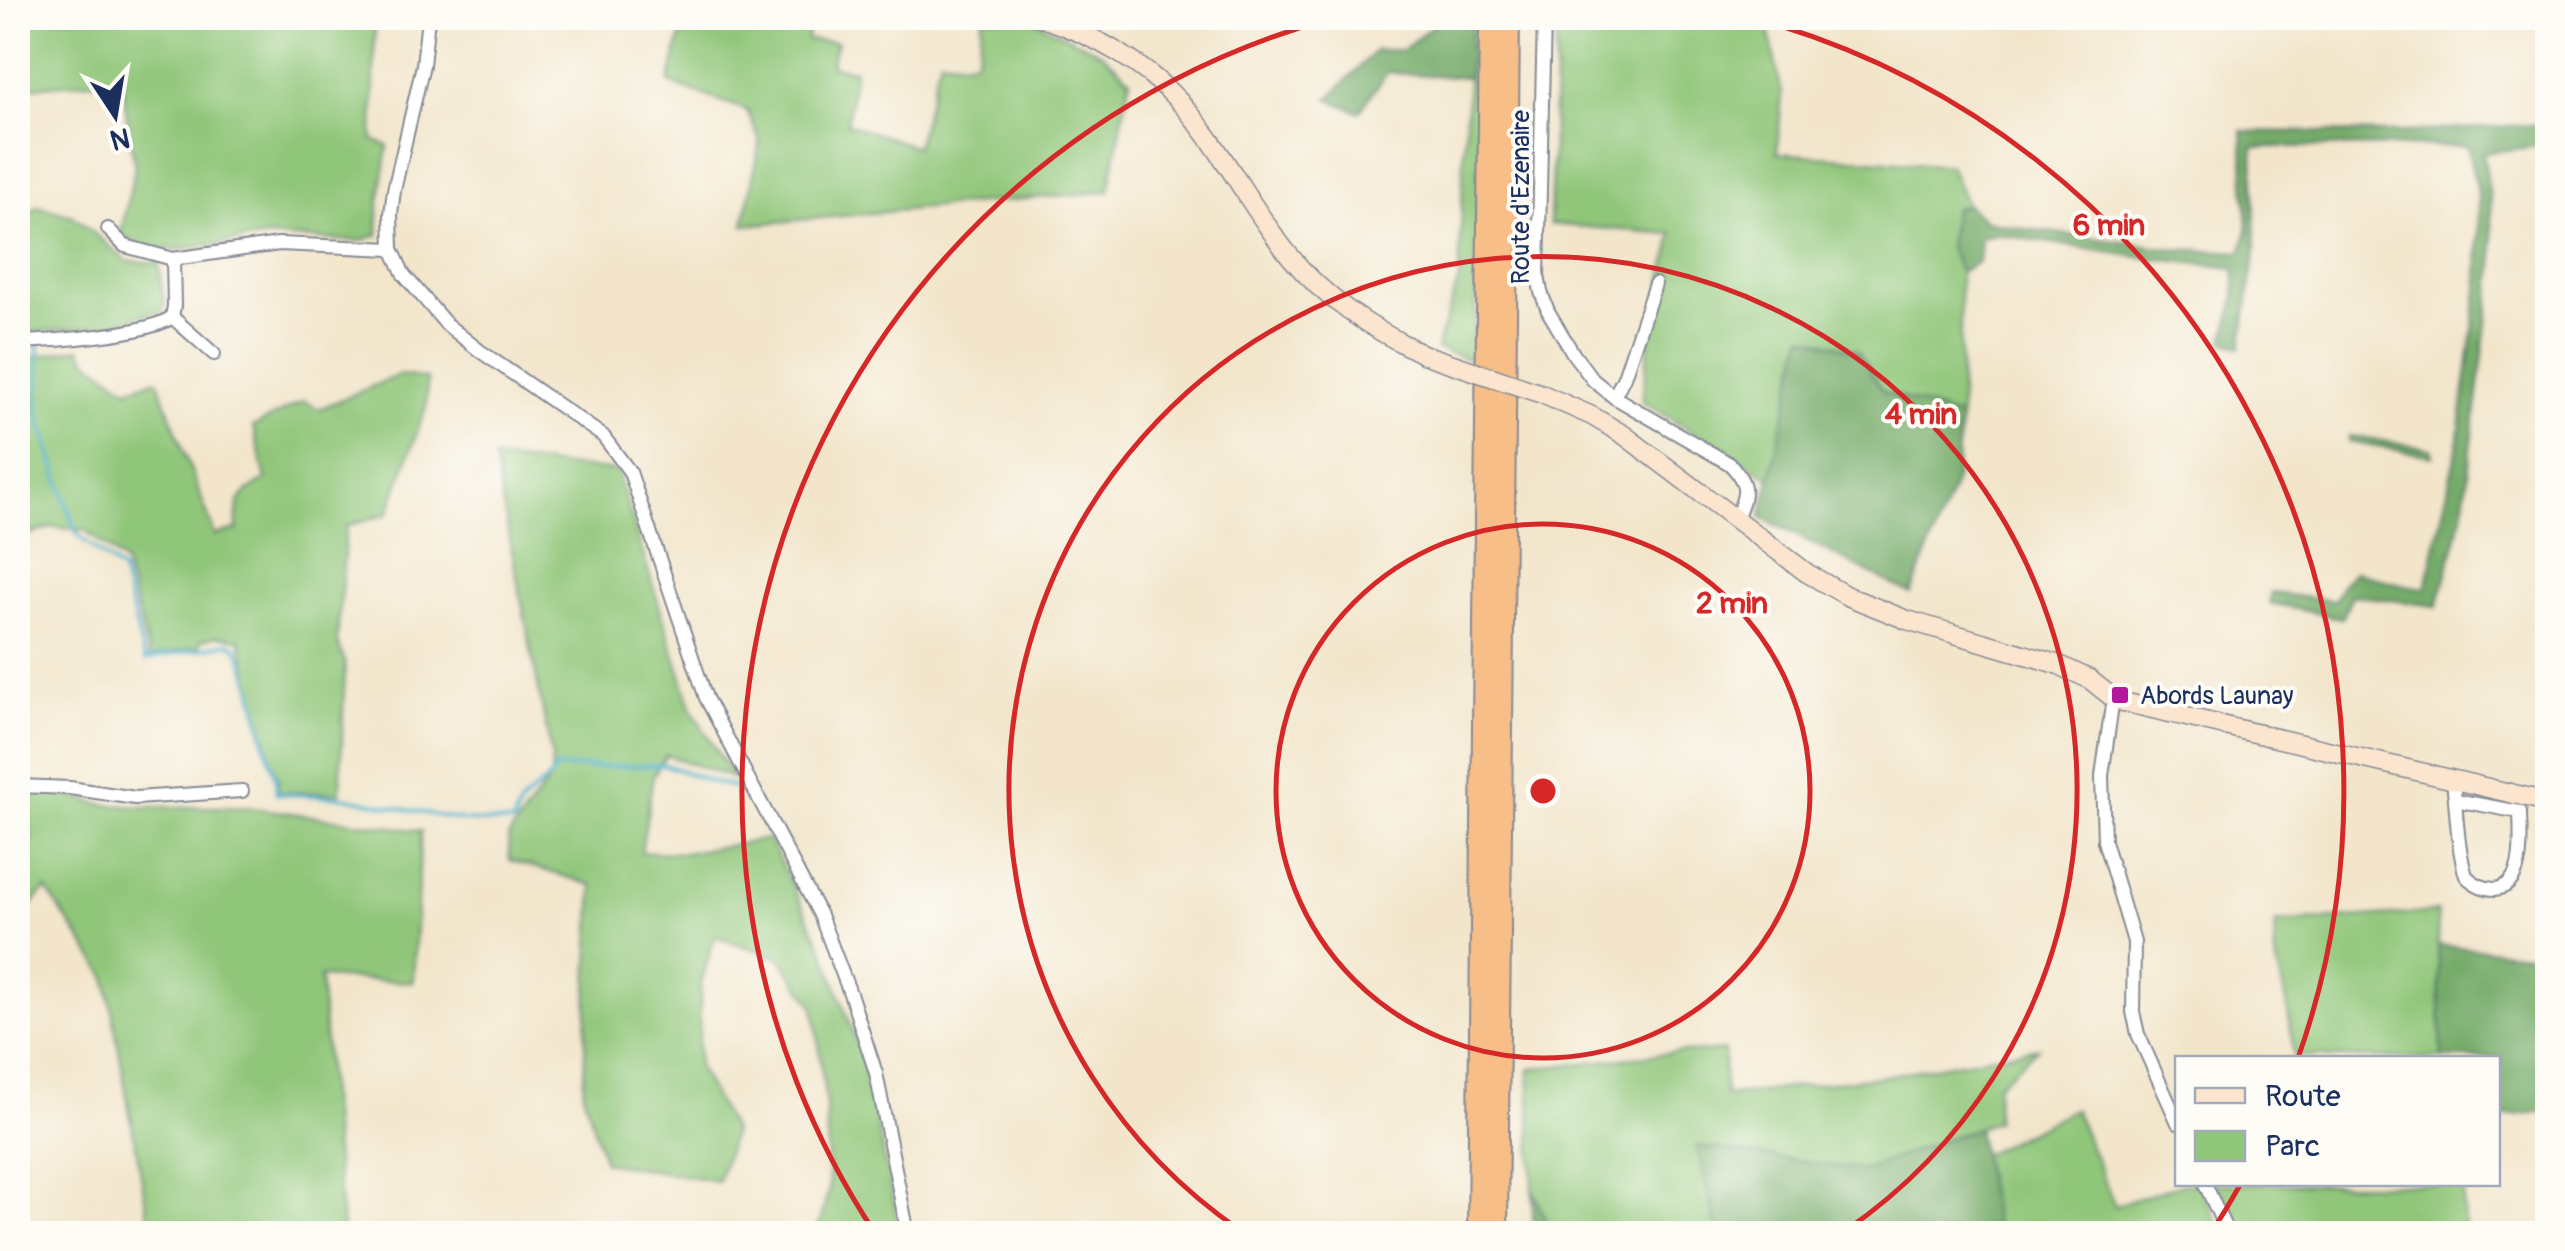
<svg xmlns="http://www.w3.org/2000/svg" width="2565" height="1251" font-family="Pangolin,sans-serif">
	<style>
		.green { fill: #90c679; stroke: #567a6c; stroke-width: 2.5 }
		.forest { fill: #74ab69; stroke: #486d64; stroke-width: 2.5 }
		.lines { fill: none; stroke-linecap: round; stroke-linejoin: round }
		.stream { stroke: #4cb0cb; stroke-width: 4 }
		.street-casing { stroke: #868a94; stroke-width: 16 }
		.secondary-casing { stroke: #868a94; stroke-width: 21 }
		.highway-casing { stroke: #868a94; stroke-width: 26 }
		.street { stroke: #fff; stroke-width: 12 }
		.secondary { stroke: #fce5cf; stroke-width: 18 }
		.highway { stroke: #f7be88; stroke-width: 22 }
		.secondary-bridge-casing { stroke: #868a94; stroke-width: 21; stroke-linecap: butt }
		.secondary-bridge { stroke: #fce5cf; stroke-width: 18 }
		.ring { fill: none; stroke: #d62828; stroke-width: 5 }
		.poi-dot { fill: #b5179e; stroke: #fdfcf7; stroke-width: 4 }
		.labels { text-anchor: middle; stroke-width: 8; stroke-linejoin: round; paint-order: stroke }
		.street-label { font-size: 25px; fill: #1b2f5e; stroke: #fdfcf7 }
		.poi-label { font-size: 25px; fill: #1b2f5e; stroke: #fdfcf7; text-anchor: start }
		.centre { fill: #d62828; stroke: #fdfcf7; stroke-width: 5 }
		.ring-label { font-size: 30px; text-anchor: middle; font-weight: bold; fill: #d62828; stroke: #fdfcf7; stroke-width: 8; stroke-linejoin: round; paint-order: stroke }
	</style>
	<rect width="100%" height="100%" fill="#fdfcf7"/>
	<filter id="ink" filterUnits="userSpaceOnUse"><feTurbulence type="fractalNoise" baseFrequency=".01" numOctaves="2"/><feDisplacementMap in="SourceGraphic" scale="20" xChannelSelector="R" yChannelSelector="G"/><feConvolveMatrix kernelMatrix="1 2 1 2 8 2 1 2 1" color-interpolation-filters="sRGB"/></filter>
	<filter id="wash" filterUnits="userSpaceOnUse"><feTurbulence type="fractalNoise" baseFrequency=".0048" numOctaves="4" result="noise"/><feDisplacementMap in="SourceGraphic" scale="40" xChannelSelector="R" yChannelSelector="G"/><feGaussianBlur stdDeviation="2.25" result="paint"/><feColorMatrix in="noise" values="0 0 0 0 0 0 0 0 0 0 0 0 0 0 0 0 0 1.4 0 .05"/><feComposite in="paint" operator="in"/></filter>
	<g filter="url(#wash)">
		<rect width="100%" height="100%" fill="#f2e5ca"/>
		<g class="green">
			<polygon points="18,18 375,18 373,140 388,146 379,203 378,235 359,241 267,237 176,250 149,248 120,237 135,168 121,79 32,87 18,76"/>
			<polygon points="685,18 810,18 807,40 837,42 830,66 855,70 847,124 916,147 940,59 966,62 975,60 978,54 983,18 1022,18 1039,23 1102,53 1130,79 1109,191 744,225 760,141 747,110 669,83"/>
			<polygon points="1472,18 1483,18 1480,198 1474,361 1436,349 1459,280 1464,148"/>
			<polygon points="1557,18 1766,18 1782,94 1777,153 1950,166 1967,205 1954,208 1949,247 1960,272 1960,417 1883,392 1858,351 1804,336 1771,478 1642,402 1649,342 1673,234 1550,224"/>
			<polygon points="38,206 73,216 127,261 159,263 164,306 162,311 97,327 24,333 18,302 18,237 21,220"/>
			<path d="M80,348l6,11 42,30 29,-10 58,156 22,-5c-2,-33 2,-33 29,-51l-13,-52 51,-26 15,8 80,-34 28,4 -1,28 -38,107 -42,12 -9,116 8,20 -5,131 -62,-1v-14l-6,-14 -32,-125 -23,-3 -16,4 -1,6 -50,12 -26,-96 -39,-32 -34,-3 -33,12v-182l6,2z"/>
			<polygon points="494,459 617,471 692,710 733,778 666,755 653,776 641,852 684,853 769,839 823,948 862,1058 901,1233 817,1233 829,1189 826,1104 814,1006 780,958 715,936 701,983 698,1067 733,1132 718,1181 604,1162 583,1093 593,885 510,860 508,837 551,777 552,758"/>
			<polygon points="21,791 60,793 101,804 140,807 247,807 421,831 413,982 320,977 330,1106 343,1233 151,1233 106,976 46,889 18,920 18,843 32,839"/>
			<polygon points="2437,912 2442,1058 2327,1058 2326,1055 2294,1057 2288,1010 2274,950 2276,923"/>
			<polygon points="2038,1048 1997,1085 1996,1121 1863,1170 1698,1147 1718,1234 1550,1233 1533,1190 1529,1069 1680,1052 1724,1051 1725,1096 1885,1076"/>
			<polygon points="2074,1109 2115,1206 2182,1184 2200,1184 2222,1233 1992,1233 1996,1231 1982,1155"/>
			<polygon points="2213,1184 2463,1184 2464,1233 2236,1233"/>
		</g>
		<g class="forest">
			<polygon points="1441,18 1472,18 1468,78 1387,72 1359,112 1328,99 1376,50 1403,50"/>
			<path d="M2547,124v21l-64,8 8,49 3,65 -31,247 -25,92 -86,-11 -10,23 -72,-14 1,-11 64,8 7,-17 12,-12c25,5 48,15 72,16l33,-150 19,-148 1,-90 -12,-54 -214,1 3,103 -15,98 -17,-7 11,-44v-29l-97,-11 -142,-23 -16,3 -2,25 -18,10 -11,-25 5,-39 13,-3 19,16 40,8 149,20 66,3 7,-21 -6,-100 148,2z"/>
			<polygon points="1803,336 1858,351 1883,392 1960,417 1956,480 1911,594 1761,517"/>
			<polygon points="2349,436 2432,449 2433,456 2348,442"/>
			<polygon points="2438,945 2547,956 2547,1111 2498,1117 2498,1058 2442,1058"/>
			<polygon points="1977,1128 1995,1227 2005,1227 2007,1233 1718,1233 1697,1146 1863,1170"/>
			<polygon points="1533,1190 1550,1233 1533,1233"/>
		</g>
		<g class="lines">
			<path class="stream" d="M35,345h4l-1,67 36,116 6,9 42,34 23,89 84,-17 8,5c14,29 20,61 27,92 4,21 14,32 12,54l68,3 120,24 50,2c4,-30 29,-31 42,-55l109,-3 47,17 31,7"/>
		</g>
	</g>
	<g filter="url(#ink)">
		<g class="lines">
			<defs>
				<g id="street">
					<polyline points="428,18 423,65 394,190 391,214 392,249 404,275 446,324 480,351 603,436 630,472 706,698 820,915 851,996 876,1073 908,1234"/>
					<path d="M1544,18l-6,258 3,16 7,19 26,44 19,25 21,17 116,67c20,22 16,29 6,55"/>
					<polyline points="108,229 125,246 173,259"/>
					<polyline points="172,317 174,306 173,259 279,244 392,249"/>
					<polyline points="172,317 214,354"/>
					<path d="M18,342c32,-1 130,-7 154,-25"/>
					<polyline points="1614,397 1624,377 1655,284"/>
					<polyline points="2113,698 2102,776 2104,841 2134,942 2133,1012 2138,1034 2178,1123"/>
					<path d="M2453,781c4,31 4,66 13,95 8,8 17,13 29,13 32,-3 25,-56 25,-77l-65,-12"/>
					<polyline points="18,786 70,788 135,798 242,791"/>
					<polyline points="2205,1184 2228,1234"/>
				</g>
				<g id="secondary">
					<path d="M1042,18c51,17 99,43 136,82 43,46 71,106 111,155 36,45 83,74 134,99"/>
					<polyline points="1542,394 1592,416 1624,435 1807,573 1847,596 1907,620 2057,664 2089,679 2113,698 2123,702 2548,802"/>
				</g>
				<g id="highway">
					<polyline points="1479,1234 1491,18"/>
					<polyline points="1496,1234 1508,18"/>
				</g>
			</defs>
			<use href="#street" class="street-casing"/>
			<use href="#secondary" class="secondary-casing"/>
			<use href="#highway" class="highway-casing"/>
			<use href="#street" class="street"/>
			<use href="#secondary" class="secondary"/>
			<use href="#highway" class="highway"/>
			<defs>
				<polyline id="secondary-bridge" points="1423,354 1542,394"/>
			</defs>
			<use href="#secondary-bridge" class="secondary-bridge-casing"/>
			<use href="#secondary-bridge" class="secondary-bridge"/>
		</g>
	</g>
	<g class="ring">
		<circle cx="1543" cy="791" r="267"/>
		<path d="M1241 1231A534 534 0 1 1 1845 1231"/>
		<path d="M2240 1185A801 801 0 0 1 2211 1233M875 1233A801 801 0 0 1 1329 19M1757 19A801 801 0 0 1 2298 1058"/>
	</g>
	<rect class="poi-dot" x="2110" y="685" width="20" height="20" rx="5"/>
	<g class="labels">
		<g class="street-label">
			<text transform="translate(1520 197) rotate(-90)" y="9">Route d'Ezenaire</text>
		</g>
		<g class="poi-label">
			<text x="2140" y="704">Abords Launay</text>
		</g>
	</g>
	<circle cx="1543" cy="791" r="15" class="centre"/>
	<g class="ring-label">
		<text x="2109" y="235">6 min</text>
		<text x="1921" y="424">4 min</text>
		<text x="1732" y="613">2 min</text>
	</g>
	<rect width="2565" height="1251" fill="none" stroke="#fdfcf7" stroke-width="60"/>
	<rect x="2175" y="1056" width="325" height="130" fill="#fdfcf7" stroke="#a3aaba" stroke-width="2.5"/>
	<rect x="2195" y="1088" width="50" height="15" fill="#fce5cf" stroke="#a3aaba" stroke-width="2.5"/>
	<text x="2265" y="1106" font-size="30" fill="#1b2f5e">Route</text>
	<rect x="2195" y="1131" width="50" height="30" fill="#90c679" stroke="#a3aaba" stroke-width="2.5"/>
	<text x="2265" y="1156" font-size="30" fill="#1b2f5e">Parc</text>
	<g transform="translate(115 115) rotate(168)" stroke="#fdfcf7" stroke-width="8" paint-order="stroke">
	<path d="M0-8L18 38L0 25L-18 38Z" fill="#1b2f5e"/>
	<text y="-15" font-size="28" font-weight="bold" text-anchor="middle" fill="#1b2f5e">N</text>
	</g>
</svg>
